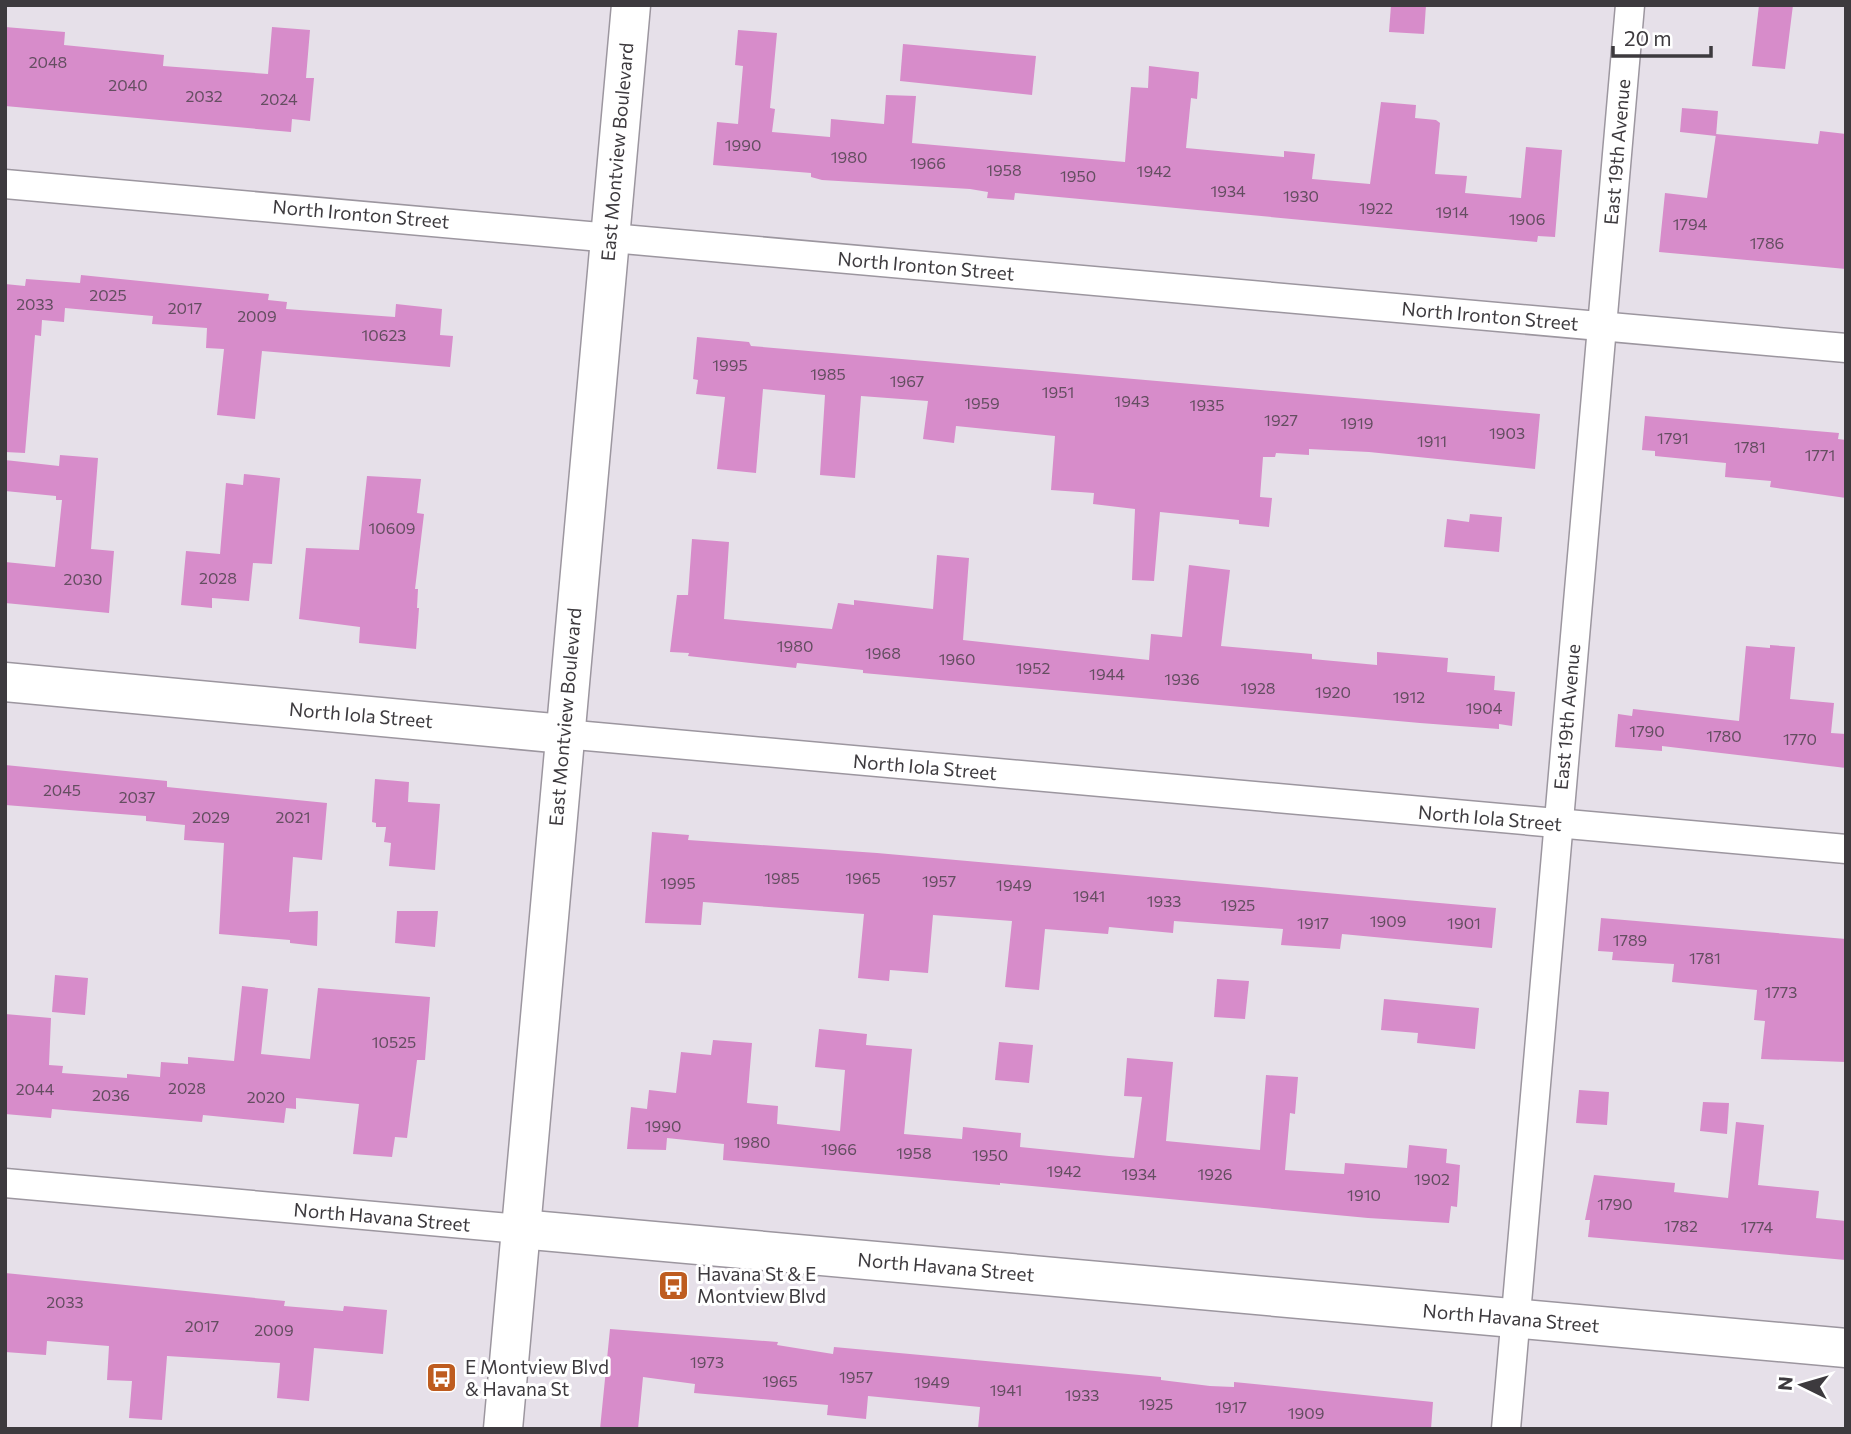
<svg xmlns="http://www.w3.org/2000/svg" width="1851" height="1434" font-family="Commissioner,sans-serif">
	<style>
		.building { fill: #d78cca }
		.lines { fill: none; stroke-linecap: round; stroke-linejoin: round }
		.street-casing { stroke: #9c969f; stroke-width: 31 }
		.secondary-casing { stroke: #9c969f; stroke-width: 41 }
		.street { stroke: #fff; stroke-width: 28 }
		.secondary { stroke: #fff; stroke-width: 38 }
		.labels { text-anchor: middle; stroke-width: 6; stroke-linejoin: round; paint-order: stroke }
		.number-label { font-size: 16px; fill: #644e61 }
		.street-label { font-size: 19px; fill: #3d3a3e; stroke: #fff }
		.poi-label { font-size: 19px; fill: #3d3a3e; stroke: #fff; text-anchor: start }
	</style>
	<rect width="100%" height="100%" fill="#e6e0e9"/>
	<g class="building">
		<polygon points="1391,5 1426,5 1424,34 1389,32"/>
		<polygon points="1759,5 1793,5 1785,69 1752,66"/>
		<polygon points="5,27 65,32 64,45 164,55 163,66 268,74 272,27 310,30 306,78 314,78 310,121 292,119 291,132 5,106"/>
		<polygon points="738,30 777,33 770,108 775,109 772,132 830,137 831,119 884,124 886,95 916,96 912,143 1125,162 1131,87 1148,88 1149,66 1199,72 1197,99 1191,98 1186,148 1284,157 1284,151 1315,154 1312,179 1370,184 1381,102 1416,105 1415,118 1436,120 1440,123 1435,174 1467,176 1465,193 1521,198 1526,147 1562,150 1555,237 1538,236 1537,242 1015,193 1014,200 987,198 988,192 970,189 822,180 811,177 811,173 713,165 717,122 738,124 743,66 735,65"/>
		<polygon points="903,44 1036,56 1032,95 900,81"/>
		<polygon points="1682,108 1718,111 1716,136 1680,132"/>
		<polygon points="1820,131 1846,134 1846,269 1659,252 1665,193 1707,198 1716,134 1818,144"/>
		<polygon points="81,275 269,294 268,300 287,302 286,309 395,317 396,304 442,309 440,335 453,336 450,367 262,351 255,419 217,415 224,349 206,348 207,328 152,324 153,316 65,308 64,322 42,320 41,336 35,335 25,453 5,452 5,284 25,286 26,279 80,283"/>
		<polygon points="697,337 749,342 751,346 1540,414 1535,469 1369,452 1309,449 1309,455 1276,453 1275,457 1263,457 1260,497 1272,498 1269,527 1239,524 1239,520 1160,512 1154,581 1132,580 1135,509 1093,504 1094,493 1051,490 1055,436 956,426 954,443 923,439 928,401 861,396 855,478 820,475 825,395 763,389 756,473 717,469 725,397 696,394 698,380 693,379"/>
		<polygon points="1645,416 1839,433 1838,439 1846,440 1846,498 1770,487 1771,481 1725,477 1726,463 1655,456 1655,451 1642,450"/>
		<polygon points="60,455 98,458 91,549 114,551 109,613 5,603 5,562 55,567 62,500 56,500 56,496 5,491 5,460 59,466"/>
		<polygon points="244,474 280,478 272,564 253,563 249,601 212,598 212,608 181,605 186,551 220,554 226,483 243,485"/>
		<polygon points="367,476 421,479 417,513 424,514 415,589 418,589 417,608 419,608 416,649 359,643 360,627 299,619 306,548 359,550"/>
		<polygon points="1470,514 1502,517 1499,552 1444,547 1447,519 1469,522"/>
		<polygon points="692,539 729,542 724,619 832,629 838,603 854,605 854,600 933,609 937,555 969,558 963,640 1149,660 1151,634 1182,637 1189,565 1230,570 1221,646 1312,654 1312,659 1377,665 1377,652 1448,658 1447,672 1495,676 1494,690 1515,692 1512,726 1499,724 1499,729 1420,723 863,673 863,670 797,663 796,668 688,656 689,653 670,652 677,595 688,595"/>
		<polygon points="1770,645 1795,647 1790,699 1834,703 1831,733 1846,734 1846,768 1662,746 1662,751 1615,747 1618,714 1632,716 1633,709 1739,721 1746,646 1770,648"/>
		<polygon points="5,765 167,781 167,787 327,803 322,860 293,857 289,912 318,911 317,946 290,943 290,940 219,934 224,843 184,840 185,825 146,821 146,816 5,805"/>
		<polygon points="375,779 409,782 408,802 440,804 435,870 389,866 391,843 384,842 386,827 376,827 376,823 372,822"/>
		<polygon points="652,832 689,835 688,840 877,853 1496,908 1492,948 1342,934 1340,949 1281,945 1283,929 1174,921 1173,933 1109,927 1108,934 1045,929 1039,990 1005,987 1012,921 933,915 928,973 890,970 889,981 858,978 864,914 703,902 701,925 645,923"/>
		<polygon points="397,911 438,911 435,947 395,943"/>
		<polygon points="1601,918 1846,939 1846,1062 1761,1059 1765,1021 1754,1020 1757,990 1672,982 1674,964 1612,960 1613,952 1598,951"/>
		<polygon points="55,975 88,978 85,1015 52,1012"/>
		<polygon points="1217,979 1249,981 1245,1019 1214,1017"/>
		<polygon points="242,986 268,989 261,1054 310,1059 318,988 430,997 425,1060 417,1060 407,1138 395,1137 392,1157 353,1154 359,1104 296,1098 296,1109 286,1108 284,1123 203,1115 202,1122 52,1109 51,1118 5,1114 5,1014 51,1018 49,1065 63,1066 62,1073 127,1078 127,1074 160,1077 161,1062 188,1064 188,1057 234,1061"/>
		<polygon points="1384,999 1479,1008 1475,1049 1417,1043 1418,1033 1381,1030"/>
		<polygon points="819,1029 867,1034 866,1045 912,1049 904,1134 962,1139 963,1127 1021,1133 1020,1147 1109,1156 1134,1158 1142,1097 1124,1096 1127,1058 1173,1062 1166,1141 1260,1150 1266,1075 1298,1077 1295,1114 1290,1113 1285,1170 1344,1174 1345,1163 1407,1168 1409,1145 1447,1149 1446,1163 1460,1165 1457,1207 1451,1206 1449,1223 1368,1218 1000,1183 1000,1185 723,1160 724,1144 667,1138 666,1150 627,1149 631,1107 647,1109 649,1090 676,1093 681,1052 711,1055 713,1040 752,1043 747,1103 778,1106 777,1124 840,1131 845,1070 815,1067"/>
		<polygon points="999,1042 1033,1045 1029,1083 995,1080"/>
		<polygon points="1579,1090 1609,1092 1607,1125 1576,1123"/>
		<polygon points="1703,1102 1729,1103 1727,1134 1700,1131"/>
		<polygon points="1736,1122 1764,1125 1758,1185 1819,1191 1816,1218 1846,1221 1846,1260 1588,1237 1590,1220 1585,1220 1594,1175 1675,1183 1674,1192 1728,1198"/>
		<polygon points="5,1273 285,1301 284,1306 343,1311 344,1306 387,1310 383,1354 314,1348 309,1401 277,1398 280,1363 167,1356 162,1420 129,1418 132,1381 107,1380 109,1346 47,1341 46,1355 5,1352"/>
		<polygon points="610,1329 778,1342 777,1345 833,1354 834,1347 1161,1377 1161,1380 1210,1386 1234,1387 1234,1382 1433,1402 1431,1429 978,1429 980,1407 868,1396 866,1419 827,1415 828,1405 694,1393 695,1384 643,1377 638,1429 600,1429"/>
	</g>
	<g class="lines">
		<defs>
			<g id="street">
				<polyline points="5,184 1846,348"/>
				<polyline points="564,734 1846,849"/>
				<polyline points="5,1183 520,1229"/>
				<polyline points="1506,1429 1630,5"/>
			</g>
			<g id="secondary">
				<polyline points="5,682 564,734"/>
				<polyline points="520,1229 1846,1348"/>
				<polyline points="503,1429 631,5"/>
			</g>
		</defs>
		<use href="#street" class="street-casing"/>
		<use href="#secondary" class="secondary-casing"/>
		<use href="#street" class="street"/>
		<use href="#secondary" class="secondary"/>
	</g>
	<defs>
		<symbol id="bus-square" viewBox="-11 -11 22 22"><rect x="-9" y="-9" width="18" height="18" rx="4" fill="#be5c1f" stroke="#fff"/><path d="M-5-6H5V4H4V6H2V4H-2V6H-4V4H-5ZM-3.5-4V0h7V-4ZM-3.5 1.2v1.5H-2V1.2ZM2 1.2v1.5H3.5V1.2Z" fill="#fff"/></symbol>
	</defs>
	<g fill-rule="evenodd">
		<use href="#bus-square" x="656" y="1268" width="35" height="35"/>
		<use href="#bus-square" x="424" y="1360" width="35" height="35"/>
	</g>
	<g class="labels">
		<g class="number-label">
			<text x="48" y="68">2048</text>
			<text x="128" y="91">2040</text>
			<text x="204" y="102">2032</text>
			<text x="279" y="105">2024</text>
			<text x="743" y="151">1990</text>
			<text x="849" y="163">1980</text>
			<text x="928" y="169">1966</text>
			<text x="1004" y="176">1958</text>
			<text x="1154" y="177">1942</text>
			<text x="1078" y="182">1950</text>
			<text x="1228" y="197">1934</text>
			<text x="1301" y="202">1930</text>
			<text x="1376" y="214">1922</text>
			<text x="1452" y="218">1914</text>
			<text x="1527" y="225">1906</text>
			<text x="1690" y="230">1794</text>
			<text x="1767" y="249">1786</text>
			<text x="108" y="301">2025</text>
			<text x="35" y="310">2033</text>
			<text x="185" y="314">2017</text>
			<text x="257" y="322">2009</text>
			<text x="384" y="341">10623</text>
			<text x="730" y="371">1995</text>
			<text x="828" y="380">1985</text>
			<text x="907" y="387">1967</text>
			<text x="1058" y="398">1951</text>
			<text x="1132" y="407">1943</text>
			<text x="982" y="409">1959</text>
			<text x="1207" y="411">1935</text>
			<text x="1281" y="426">1927</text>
			<text x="1357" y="429">1919</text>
			<text x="1507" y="439">1903</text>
			<text x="1673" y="444">1791</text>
			<text x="1432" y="447">1911</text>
			<text x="1750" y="453">1781</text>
			<text x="1820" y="461">1771</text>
			<text x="392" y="534">10609</text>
			<text x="218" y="584">2028</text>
			<text x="83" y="585">2030</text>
			<text x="795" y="652">1980</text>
			<text x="883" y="659">1968</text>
			<text x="957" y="665">1960</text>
			<text x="1033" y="674">1952</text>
			<text x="1107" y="680">1944</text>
			<text x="1182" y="685">1936</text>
			<text x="1258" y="694">1928</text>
			<text x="1333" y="698">1920</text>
			<text x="1409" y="703">1912</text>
			<text x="1484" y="714">1904</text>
			<text x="1647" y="737">1790</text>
			<text x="1724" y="742">1780</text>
			<text x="1800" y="745">1770</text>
			<text x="62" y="796">2045</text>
			<text x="137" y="803">2037</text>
			<text x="211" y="823">2029</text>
			<text x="293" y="823">2021</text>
			<text x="782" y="884">1985</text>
			<text x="863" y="884">1965</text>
			<text x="939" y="887">1957</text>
			<text x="678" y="889">1995</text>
			<text x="1014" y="891">1949</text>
			<text x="1089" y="902">1941</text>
			<text x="1164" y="907">1933</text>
			<text x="1238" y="911">1925</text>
			<text x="1388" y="927">1909</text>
			<text x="1313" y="929">1917</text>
			<text x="1464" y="929">1901</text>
			<text x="1630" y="946">1789</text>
			<text x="1705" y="964">1781</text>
			<text x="1781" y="998">1773</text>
			<text x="394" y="1048">10525</text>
			<text x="187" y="1094">2028</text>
			<text x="35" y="1095">2044</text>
			<text x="111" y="1101">2036</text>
			<text x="266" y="1103">2020</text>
			<text x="663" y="1132">1990</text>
			<text x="752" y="1148">1980</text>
			<text x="839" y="1155">1966</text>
			<text x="914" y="1159">1958</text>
			<text x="990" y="1161">1950</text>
			<text x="1064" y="1177">1942</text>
			<text x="1139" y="1180">1934</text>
			<text x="1215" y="1180">1926</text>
			<text x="1432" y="1185">1902</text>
			<text x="1364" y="1201">1910</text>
			<text x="1615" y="1210">1790</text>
			<text x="1681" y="1232">1782</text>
			<text x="1757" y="1233">1774</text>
			<text x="65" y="1308">2033</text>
			<text x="202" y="1332">2017</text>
			<text x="274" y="1336">2009</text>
			<text x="707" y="1368">1973</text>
			<text x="856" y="1383">1957</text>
			<text x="780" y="1387">1965</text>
			<text x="932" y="1388">1949</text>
			<text x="1006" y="1396">1941</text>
			<text x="1082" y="1401">1933</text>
			<text x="1156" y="1410">1925</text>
			<text x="1231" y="1413">1917</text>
			<text x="1306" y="1419">1909</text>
		</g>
		<g class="street-label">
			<text transform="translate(617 152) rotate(-85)" y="7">East Montview Boulevard</text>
			<text transform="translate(1617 152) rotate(-85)" y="7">East 19th Avenue</text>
			<text transform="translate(361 214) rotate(5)" y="7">North Ironton Street</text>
			<text transform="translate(926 266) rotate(5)" y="7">North Ironton Street</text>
			<text transform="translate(1490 316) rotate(5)" y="7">North Ironton Street</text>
			<text transform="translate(361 715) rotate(5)" y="7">North Iola Street</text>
			<text transform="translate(565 717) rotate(-85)" y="7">East Montview Boulevard</text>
			<text transform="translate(1567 717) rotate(-85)" y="7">East 19th Avenue</text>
			<text transform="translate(925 767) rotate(5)" y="7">North Iola Street</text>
			<text transform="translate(1490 818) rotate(5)" y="7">North Iola Street</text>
			<text transform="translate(382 1217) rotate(5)" y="7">North Havana Street</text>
			<text transform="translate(946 1267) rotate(5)" y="7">North Havana Street</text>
			<text transform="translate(1511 1318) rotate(5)" y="7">North Havana Street</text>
		</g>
		<g class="poi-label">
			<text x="697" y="1281">Havana St &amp; E<tspan x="697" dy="22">Montview Blvd</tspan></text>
			<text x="465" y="1374">E Montview Blvd<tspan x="465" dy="22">&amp; Havana St</tspan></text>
		</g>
	</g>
	<rect width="1851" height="1434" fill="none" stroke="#3d3a3e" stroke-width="14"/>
	<g transform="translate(1802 1385) rotate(275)" stroke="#ffffff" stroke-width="5" paint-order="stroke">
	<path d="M0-5L12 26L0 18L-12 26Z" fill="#3d3a3e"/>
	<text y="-10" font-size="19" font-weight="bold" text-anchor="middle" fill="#3d3a3e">N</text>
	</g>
	<path d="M1613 46v10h98v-10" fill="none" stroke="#3d3a3e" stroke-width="3.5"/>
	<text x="1624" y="46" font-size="21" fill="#3d3a3e" stroke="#ffffff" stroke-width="5" paint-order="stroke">20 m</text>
</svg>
